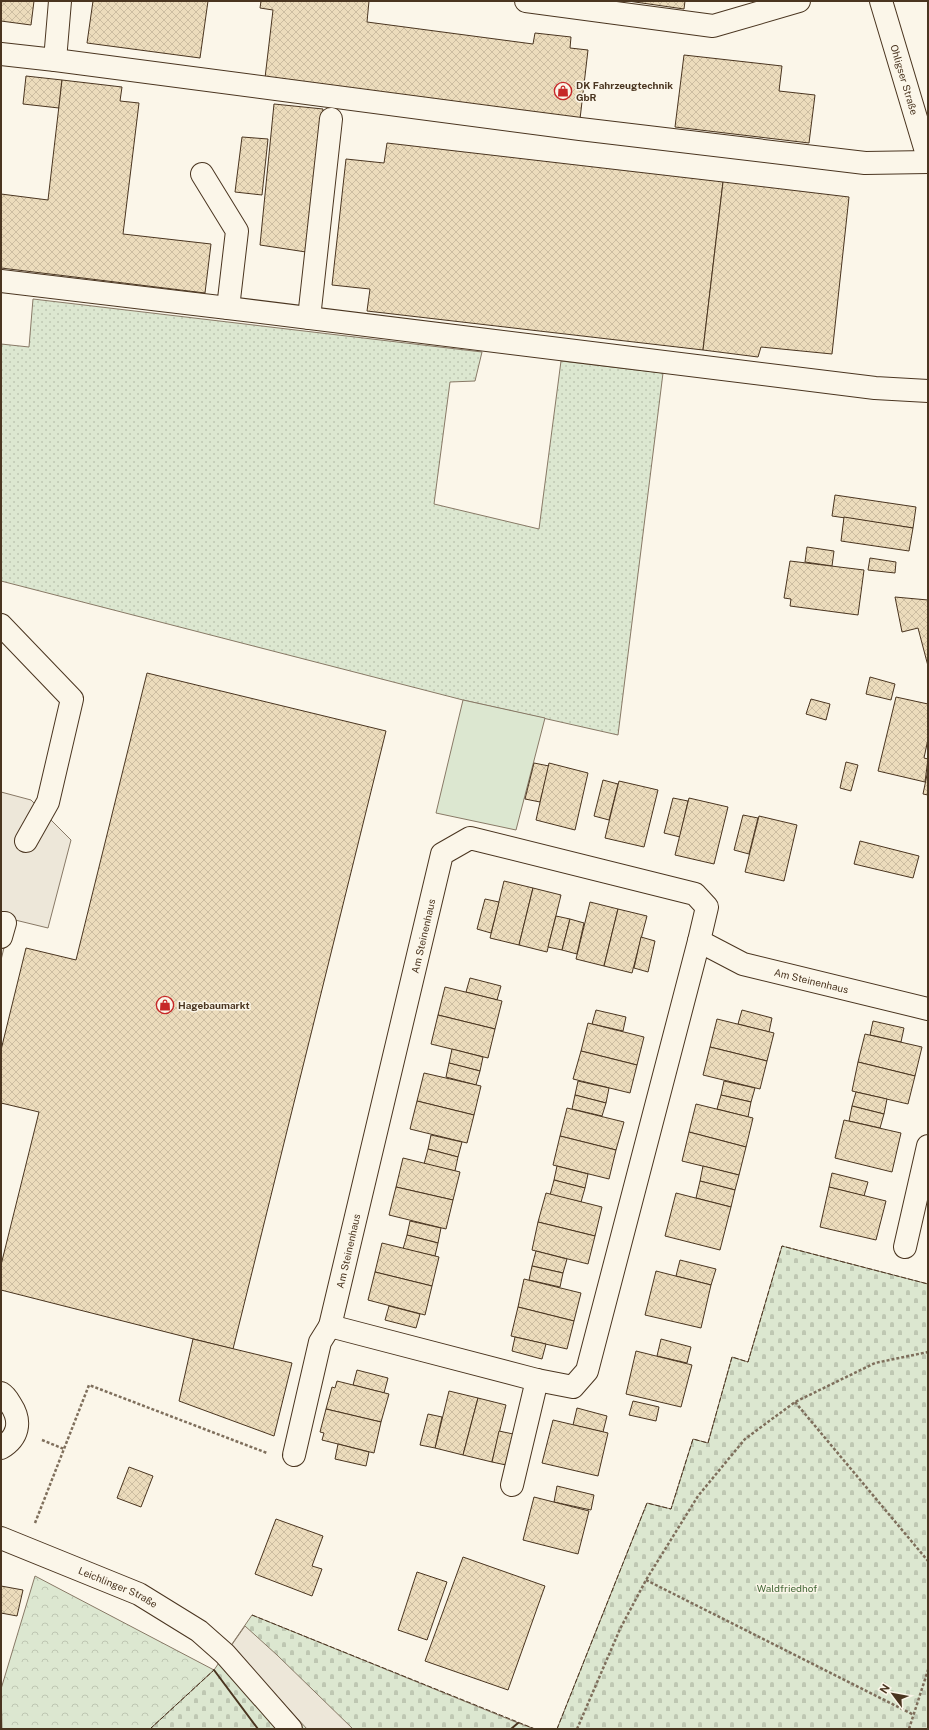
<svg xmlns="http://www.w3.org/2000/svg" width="929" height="1730" font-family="'Public Sans',sans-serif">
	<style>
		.grass { fill: url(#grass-dots); stroke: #887966 }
		.forest { fill: url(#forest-crowns); stroke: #887966 }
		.cemetery { fill: url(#cemetery-stones); stroke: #887966 }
		.park { fill: #dce7d0; stroke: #887966 }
		.parking { fill: #ede7d9; stroke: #887966 }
		.building { fill: url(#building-cross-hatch); stroke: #4a3520 }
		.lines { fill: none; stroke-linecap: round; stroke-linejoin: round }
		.minor-casing { stroke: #4a3520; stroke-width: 24 }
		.major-casing { stroke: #4a3520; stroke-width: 24 }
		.path { stroke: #7f6f5c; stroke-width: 2.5; stroke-dasharray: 3 2; stroke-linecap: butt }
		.minor { stroke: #fbf6e9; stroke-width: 22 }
		.major { stroke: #fbf6e9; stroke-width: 22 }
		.fence { stroke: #4a3520; stroke-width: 1; stroke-dasharray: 5 2; stroke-linecap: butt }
		.wall { stroke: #4a3520; stroke-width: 2 }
		.labels { text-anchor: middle; stroke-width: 3; stroke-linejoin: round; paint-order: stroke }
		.street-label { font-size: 10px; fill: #4a3520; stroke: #fbf6e9 }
		.poi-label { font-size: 10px; font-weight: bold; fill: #4a3520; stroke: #fbf6e9; text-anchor: start }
		.park-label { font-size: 10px; fill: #436837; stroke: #fbf6e9 }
	</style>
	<defs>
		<pattern id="grass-dots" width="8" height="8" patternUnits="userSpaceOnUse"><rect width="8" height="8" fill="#dce7d0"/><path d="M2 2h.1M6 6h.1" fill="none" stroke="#bec7b2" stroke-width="1.8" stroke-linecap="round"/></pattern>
		<pattern id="forest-crowns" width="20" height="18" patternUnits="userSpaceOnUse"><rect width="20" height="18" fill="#dce7d0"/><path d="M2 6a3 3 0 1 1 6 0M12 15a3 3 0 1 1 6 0" fill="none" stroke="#bec7b2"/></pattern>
		<pattern id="cemetery-stones" width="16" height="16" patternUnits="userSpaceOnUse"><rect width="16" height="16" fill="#dce7d0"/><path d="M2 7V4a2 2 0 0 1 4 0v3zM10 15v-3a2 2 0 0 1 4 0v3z" fill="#bec7b2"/></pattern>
		<pattern id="building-cross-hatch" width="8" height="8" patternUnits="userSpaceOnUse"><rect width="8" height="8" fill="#ecdcbc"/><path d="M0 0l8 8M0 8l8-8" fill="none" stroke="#ccbda1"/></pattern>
	</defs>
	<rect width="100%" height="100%" fill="#fbf6e9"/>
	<polygon class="grass" points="33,299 482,352 475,381 450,382 434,504 539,529 561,361 663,373 618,735 463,700 1,581 1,344 29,347"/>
	<polygon class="forest" points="35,1576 214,1670 150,1729 2,1729 1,1689"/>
	<g class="cemetery">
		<polygon points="782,1246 928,1284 928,1729 557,1729 647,1503 671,1509 693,1439 708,1443 732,1357 748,1362"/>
		<polygon points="252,1615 518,1723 535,1729 150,1729 214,1670"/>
	</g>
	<polygon class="park" points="463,700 545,718 516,830 436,813"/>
	<g class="parking">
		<polygon points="1,792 31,800 71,840 48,928 11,919 1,960"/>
		<polygon points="245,1626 277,1655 353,1729 307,1729 231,1646"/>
	</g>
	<g class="building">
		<polygon points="1,1 34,1 31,25 1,21"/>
		<polygon points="93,1 208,1 200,58 87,43"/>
		<polygon points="261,1 369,1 367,22 533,44 535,33 571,37 570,48 588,50 580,119 265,78 273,10 260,8"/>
		<polygon points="628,1 685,1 684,9"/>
		<polygon points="684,55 782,66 779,91 815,95 809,143 675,127"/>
		<polygon points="26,76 62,80 59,108 23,104"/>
		<polygon points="62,80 122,87 120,101 139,103 123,234 211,244 205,293 1,268 1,194 48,200"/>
		<polygon points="274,104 323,109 306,252 260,245"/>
		<polygon points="242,137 268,139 262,195 235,192"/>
		<polygon points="387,143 723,182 703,350 367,311 370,289 332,285 346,159 384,163"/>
		<polygon points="723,182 849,197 832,354 761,347 758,357 703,350"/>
		<polygon points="835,495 916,507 913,528 832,516"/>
		<polygon points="844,517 913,528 909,551 841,541"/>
		<polygon points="807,547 834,551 832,566 805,562"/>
		<polygon points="870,558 896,562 895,573 868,570"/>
		<polygon points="790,561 864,570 858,615 790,606 791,599 784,598"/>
		<polygon points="895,597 928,600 928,666 918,628 902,632"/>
		<polygon points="147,673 386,731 233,1349 1,1290 1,1265 39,1112 1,1103 1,1050 26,948 76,960"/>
		<polygon points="870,677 895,684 891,700 866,694"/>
		<polygon points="896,697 928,704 928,739 924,758 928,759 925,782 878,771"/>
		<polygon points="811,699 830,704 826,720 806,714"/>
		<polygon points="846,762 858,765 851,791 840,788"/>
		<polygon points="534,763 549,766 540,802 525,799"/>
		<polygon points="549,763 588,773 575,830 536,820"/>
		<polygon points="928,770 928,795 923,794"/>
		<polygon points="603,780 618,784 609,820 594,816"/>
		<polygon points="619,781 658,790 644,847 605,838"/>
		<polygon points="673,798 688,801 680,837 664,833"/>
		<polygon points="689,798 728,807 714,864 675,855"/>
		<polygon points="743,815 758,818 749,854 734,850"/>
		<polygon points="759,816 797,825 784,881 745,872"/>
		<polygon points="860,841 919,856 913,878 854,864"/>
		<polygon points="504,881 533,888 519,945 490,938"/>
		<polygon points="533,888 561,895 547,952 519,945"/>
		<polygon points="485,899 499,902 491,933 477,929"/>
		<polygon points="590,902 618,909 604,966 576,959"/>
		<polygon points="618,909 647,916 632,973 604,966"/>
		<polygon points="556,916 570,919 562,950 548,947"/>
		<polygon points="570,919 584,923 577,954 562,950"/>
		<polygon points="641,937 655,941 648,972 634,968"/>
		<polygon points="470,978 501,986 497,1000 466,992"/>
		<polygon points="445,987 502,1001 495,1029 438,1015"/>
		<polygon points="596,1010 626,1017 623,1031 592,1024"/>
		<polygon points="742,1010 772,1018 769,1032 738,1024"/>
		<polygon points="438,1015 495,1029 488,1058 431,1044"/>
		<polygon points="717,1019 774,1033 767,1061 710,1047"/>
		<polygon points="873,1021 904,1028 901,1042 870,1035"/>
		<polygon points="588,1023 644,1037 637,1065 581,1051"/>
		<polygon points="865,1034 922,1047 915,1076 858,1062"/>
		<polygon points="710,1047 767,1061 760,1089 703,1075"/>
		<polygon points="452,1049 483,1057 480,1071 449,1063"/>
		<polygon points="581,1051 637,1065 630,1093 573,1079"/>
		<polygon points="858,1062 915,1076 908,1104 852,1091"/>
		<polygon points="449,1063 480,1071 476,1085 446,1077"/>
		<polygon points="424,1073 481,1086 474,1115 417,1101"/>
		<polygon points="578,1081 609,1088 606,1103 575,1095"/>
		<polygon points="724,1081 755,1088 751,1102 721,1095"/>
		<polygon points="856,1092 887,1099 884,1114 852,1106"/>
		<polygon points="575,1095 606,1103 602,1116 572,1109"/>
		<polygon points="721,1095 751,1102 748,1117 717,1109"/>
		<polygon points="417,1101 474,1115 467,1143 410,1129"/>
		<polygon points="696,1104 753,1118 746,1147 689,1132"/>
		<polygon points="852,1106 884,1114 880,1128 849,1121"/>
		<polygon points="567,1108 624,1122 616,1150 560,1136"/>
		<polygon points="844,1120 901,1133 892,1172 835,1158"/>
		<polygon points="689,1132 746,1147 739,1175 682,1161"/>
		<polygon points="431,1135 462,1142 458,1157 428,1149"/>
		<polygon points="560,1136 616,1150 609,1179 553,1165"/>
		<polygon points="428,1149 458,1157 455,1171 424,1164"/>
		<polygon points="403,1158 460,1172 453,1200 396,1187"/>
		<polygon points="557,1166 588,1174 585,1188 554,1180"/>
		<polygon points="703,1166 739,1175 735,1190 700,1181"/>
		<polygon points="832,1173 868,1182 864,1196 829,1187"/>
		<polygon points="554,1180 585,1188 581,1202 550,1195"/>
		<polygon points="700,1181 735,1190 731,1207 696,1198"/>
		<polygon points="396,1187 453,1200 446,1229 389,1215"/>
		<polygon points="829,1187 886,1201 876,1240 820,1227"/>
		<polygon points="546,1193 602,1207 595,1236 538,1222"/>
		<polygon points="676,1193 731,1207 720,1250 665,1236"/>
		<polygon points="410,1221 441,1228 438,1243 407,1235"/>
		<polygon points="538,1222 595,1236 588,1264 532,1250"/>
		<polygon points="407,1235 438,1243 435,1256 403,1249"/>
		<polygon points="382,1243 439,1257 432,1286 375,1272"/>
		<polygon points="536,1251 567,1259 563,1273 532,1266"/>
		<polygon points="680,1260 716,1269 711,1285 676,1276"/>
		<polygon points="532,1266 563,1273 560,1287 529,1280"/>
		<polygon points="656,1271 711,1285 701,1328 645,1315"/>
		<polygon points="375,1272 432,1286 425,1315 368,1300"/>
		<polygon points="524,1279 581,1293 574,1321 518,1307"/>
		<polygon points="389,1306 420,1314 416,1328 385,1320"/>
		<polygon points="518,1307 574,1321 567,1349 511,1336"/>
		<polygon points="515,1337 546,1344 542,1359 512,1351"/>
		<polygon points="193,1339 292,1363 274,1436 179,1401"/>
		<polygon points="661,1339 691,1347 687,1363 657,1356"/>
		<polygon points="636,1351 692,1365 681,1407 626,1394"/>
		<polygon points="357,1370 388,1378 384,1393 353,1385"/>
		<polygon points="337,1381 389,1394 381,1422 326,1409 332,1387 335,1388"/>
		<polygon points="449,1391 478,1398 463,1455 435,1448"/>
		<polygon points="478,1398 506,1405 492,1462 463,1455"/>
		<polygon points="633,1401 659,1407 656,1421 629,1415"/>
		<polygon points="577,1408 607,1416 603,1432 573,1425"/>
		<polygon points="326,1409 381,1422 374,1453 322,1440 324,1433 320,1432"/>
		<polygon points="428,1414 442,1417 435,1448 420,1445"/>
		<polygon points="553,1420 608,1433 598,1476 542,1463"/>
		<polygon points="499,1431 513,1434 506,1465 492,1462"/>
		<polygon points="338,1444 369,1452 366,1466 335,1459"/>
		<polygon points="129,1467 153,1476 141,1507 117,1498"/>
		<polygon points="557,1486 594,1495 591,1510 554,1502"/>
		<polygon points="534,1497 589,1511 578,1554 523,1540"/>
		<polygon points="276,1519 323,1536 312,1566 322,1569 312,1596 255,1574"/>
		<polygon points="463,1557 545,1586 508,1690 425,1661"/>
		<polygon points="417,1572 447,1582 427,1640 398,1630"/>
		<polygon points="1,1586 23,1590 17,1616 1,1613"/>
	</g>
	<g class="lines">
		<defs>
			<g id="minor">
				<polyline points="526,1 713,26 799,1"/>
				<polyline points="1,54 55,60 580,129 865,163 928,162"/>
				<polyline points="55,60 60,1"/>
				<polyline points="1,281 228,308 237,231 202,174"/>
				<polyline points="228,308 875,388 928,391"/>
				<polyline points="309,318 331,119"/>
				<polyline points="1,625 72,699 48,802 26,841"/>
				<polygon points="470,838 695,894 707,907 699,941 587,1371 573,1387 537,1380 330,1326 442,854"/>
				<polyline points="1,923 5,923 1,937"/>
				<path id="s1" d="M699,941l44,23 185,45"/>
				<polyline points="905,1247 928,1146"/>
				<path d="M1,1393c5,3 7,7 10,12 11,17 7,33 -10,43"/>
				<polyline points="294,1455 320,1342 330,1326"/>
				<polyline points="512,1485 537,1380"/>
				<path id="s2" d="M1,1538l138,56 60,37 26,23 66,75"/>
			</g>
			<g id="major">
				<path id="s3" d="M881,1l47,157"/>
			</g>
		</defs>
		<use href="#minor" class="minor-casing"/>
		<use href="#major" class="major-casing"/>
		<g class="path">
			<polyline points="795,1402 928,1561"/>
			<polyline points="42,1440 64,1449"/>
			<polyline points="35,1523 89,1385 267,1453"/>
			<polyline points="646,1580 914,1715"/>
			<polyline points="577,1729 620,1629 646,1580 698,1496 745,1439 795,1402 875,1363 928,1352"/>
			<polyline points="909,1729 928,1670"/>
		</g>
		<use href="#minor" class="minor"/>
		<use href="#major" class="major"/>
		<g class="fence">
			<polyline points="252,1615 535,1729"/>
			<polyline points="150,1729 214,1670"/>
			<polyline points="557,1729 647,1503 671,1509 693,1439 708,1443 732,1357 748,1362 782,1246 928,1284"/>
		</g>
		<g class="wall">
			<polyline points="214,1670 258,1729"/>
			<polyline points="511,1729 518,1723"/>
		</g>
	</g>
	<defs>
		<symbol id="shop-ring" viewBox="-11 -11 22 22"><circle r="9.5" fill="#fbf6e9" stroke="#c62828" stroke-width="1.5"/><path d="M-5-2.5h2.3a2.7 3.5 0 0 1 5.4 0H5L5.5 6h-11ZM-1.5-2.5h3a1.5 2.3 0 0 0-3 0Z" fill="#c62828"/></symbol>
	</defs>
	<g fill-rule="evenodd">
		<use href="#shop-ring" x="553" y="81" width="20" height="20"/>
		<use href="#shop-ring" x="155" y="995" width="20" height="20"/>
	</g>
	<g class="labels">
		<g class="street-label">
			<text dy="4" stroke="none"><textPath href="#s3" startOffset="82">Ohligser Straße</textPath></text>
			<text transform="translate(423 936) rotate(-77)" y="4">Am Steinenhaus</text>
			<text dy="4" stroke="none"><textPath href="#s1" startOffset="120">Am Steinenhaus</textPath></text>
			<text transform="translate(348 1251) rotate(-77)" y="4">Am Steinenhaus</text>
			<text dy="4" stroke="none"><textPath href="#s2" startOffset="127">Leichlinger Straße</textPath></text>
		</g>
		<g class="poi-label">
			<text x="576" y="89">DK Fahrzeugtechnik<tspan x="576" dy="12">GbR</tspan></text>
			<text x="178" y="1009">Hagebaumarkt</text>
		</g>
		<g class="park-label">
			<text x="787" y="1592">Waldfriedhof</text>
		</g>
	</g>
	<rect width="929" height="1730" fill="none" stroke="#4a3520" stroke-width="4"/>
	<g transform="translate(893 1694) rotate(302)" stroke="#fbf6e9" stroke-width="3" paint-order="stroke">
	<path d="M0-3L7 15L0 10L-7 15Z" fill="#4a3520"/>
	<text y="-6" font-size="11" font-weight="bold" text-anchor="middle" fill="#4a3520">N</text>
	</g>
</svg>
